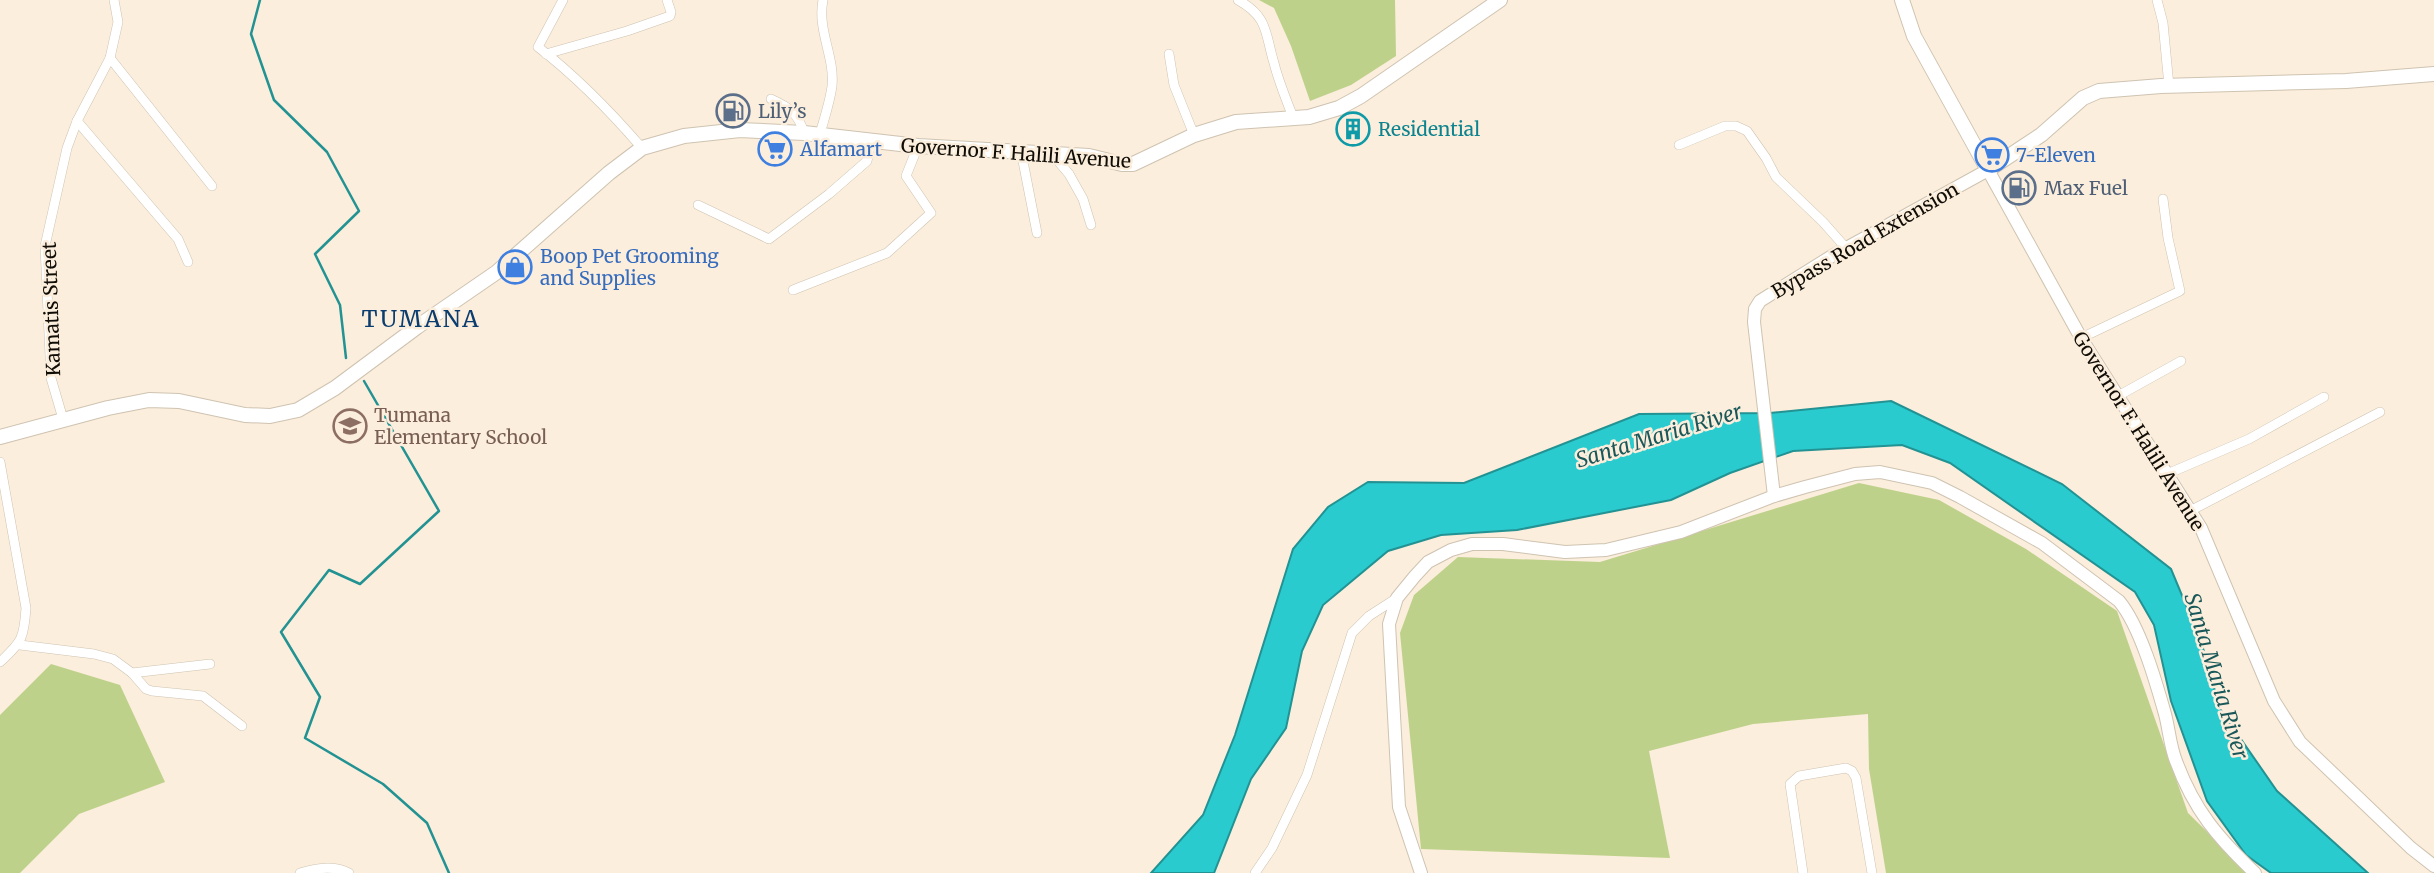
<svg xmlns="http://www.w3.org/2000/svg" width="2434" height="873" font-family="Merriweather,serif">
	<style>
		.green { fill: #bed18a }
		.water { fill: #2acbcf; stroke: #229293; stroke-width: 2 }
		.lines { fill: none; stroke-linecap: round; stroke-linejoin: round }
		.stream { stroke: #229293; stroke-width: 2.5 }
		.street-casing { stroke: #cfc3b1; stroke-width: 10 }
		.secondary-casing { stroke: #cfc3b1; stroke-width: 14 }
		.primary-casing { stroke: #cfc3b1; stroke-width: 16 }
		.street { stroke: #fff; stroke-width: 9 }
		.secondary { stroke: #fff; stroke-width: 12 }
		.primary { stroke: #fff; stroke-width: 14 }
		.labels { text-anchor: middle; stroke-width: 5; stroke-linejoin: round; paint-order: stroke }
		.service-label { font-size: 19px; fill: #4e5e75; stroke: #fbeedc; text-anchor: start }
		.culture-label { font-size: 19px; fill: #0d838f; stroke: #fbeedc; text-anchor: start }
		.shop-label { font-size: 19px; fill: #366cbe; stroke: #fbeedc; text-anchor: start }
		.street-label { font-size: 19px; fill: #100c06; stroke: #fbeedc }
		.education-label { font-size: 19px; fill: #785e54; stroke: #fbeedc; text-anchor: start }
		.water-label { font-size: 21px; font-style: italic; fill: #195759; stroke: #fbeedc }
		.quarter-label { font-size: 23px; letter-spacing: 2px; fill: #0c3d6f; stroke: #fbeedc }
	</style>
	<rect width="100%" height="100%" fill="#fbeedc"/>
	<g class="green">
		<polygon points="1259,0 1395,0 1396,56 1351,85 1310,101 1291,46 1274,8"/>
		<polygon points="1859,483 1939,500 2026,549 2117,611 2188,813 2249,873 1886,873 1869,769 1868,714 1753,724 1649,751 1670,858 1421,849 1400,633 1414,595 1458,557 1600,562"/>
		<polygon points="51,664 120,685 165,782 79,814 20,873 0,873 0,715"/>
	</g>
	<polygon class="water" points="1891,401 2062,484 2171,569 2201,641 2220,709 2277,791 2368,873 2271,873 2246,855 2207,801 2171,701 2154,625 2135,592 1950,463 1902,445 1793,451 1730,473 1671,500 1517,530 1441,535 1388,551 1323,605 1302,651 1286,728 1251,779 1214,873 1151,873 1203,815 1235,735 1293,549 1328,507 1368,482 1464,483 1639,414 1770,413"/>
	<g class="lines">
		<g class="stream">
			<polyline points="260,0 251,34 274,100 327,152 359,211 315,254 340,305 346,358"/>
			<polyline points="364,381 439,511 360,584 329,570 281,632 320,697 305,738 383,784 427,823 449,873"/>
		</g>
		<defs>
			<g id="street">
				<path d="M563,0l-25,47c39,30 72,64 104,101"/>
				<path d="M1238,0c31,17 27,34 36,63 5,20 13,38 20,57"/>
				<polyline points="2157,0 2163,23 2169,86"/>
				<polyline points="546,54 627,31 670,16 671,12 667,0"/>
				<polyline points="1169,54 1174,85 1194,135"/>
				<polyline points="110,58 212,186"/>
				<path d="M771,99c18,8 27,14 33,34"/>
				<polyline points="77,121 178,239 188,262"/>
				<path d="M820,134c4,-15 10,-32 12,-48 3,-29 -15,-56 -9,-86"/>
				<polyline points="1679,145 1725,126 1736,126 1747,131 1766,158 1776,177 1823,222 1846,248"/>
				<polyline points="1021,151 1037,233"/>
				<polyline points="1052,154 1069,174 1083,199 1091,225"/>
				<polyline points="698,205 769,239 829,194 867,161 871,142"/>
				<polyline points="793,290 887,253 931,213 906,176 918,146"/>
				<polyline points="2081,338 2180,291 2168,238 2163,199"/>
				<polyline points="2118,396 2181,361"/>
				<polyline points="63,419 51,378 45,246 67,148 77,121 110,58 118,22 114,0"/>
				<path d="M0,462l26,146c-2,30 -4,34 -26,54"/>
				<polyline points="2167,474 2249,439 2324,397"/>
				<polyline points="2190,511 2380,412"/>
				<polyline points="20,645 94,654 113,659 132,673 210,664"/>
				<polyline points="132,673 146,689 152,691 203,696 242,726"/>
				<path d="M300,873c16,-5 33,-8 49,0"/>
				<polyline points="1255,873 1272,848 1307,775 1352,633 1369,616 1397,598"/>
				<polyline points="1803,873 1790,784 1799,776 1846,768 1852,771 1856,778 1872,873"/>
			</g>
			<g id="secondary">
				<polyline points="1774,496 1754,322 1755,309 1760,301 1832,256 1988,170 2081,338 2201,528 2274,701 2300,742 2411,848 2434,866"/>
				<path d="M1421,873l-22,-66 -10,-183 8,-26 18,-22 13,-14 23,-12 21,-6h31l62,8 41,-2 75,-18 93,-36 31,-9 50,-13 25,-2 52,11 28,14 82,46 77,58c21,25 37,81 46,113 4,15 5,32 11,47 18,49 42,77 79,112"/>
			</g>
			<g id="primary">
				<polyline points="1902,0 1914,36 1988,170 2041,135 2083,98 2099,91 2161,86 2346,81 2434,74"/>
				<polyline points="0,437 108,408 149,400 179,401 245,415 270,416 298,410 335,388 417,327 497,272 609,173 642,148 684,136 740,130 804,133 918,146 1089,156 1122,164 1133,164 1194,135 1236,122 1309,117 1339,108 1361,96 1500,0"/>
			</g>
		</defs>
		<use href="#street" class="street-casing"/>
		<use href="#secondary" class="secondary-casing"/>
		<use href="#primary" class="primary-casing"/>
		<use href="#street" class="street"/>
		<use href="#secondary" class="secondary"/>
		<use href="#primary" class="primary"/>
	</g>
	<defs>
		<symbol id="fuel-ring" viewBox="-11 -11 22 22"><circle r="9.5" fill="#fbeedc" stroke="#5c6f8a" stroke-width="1.5"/><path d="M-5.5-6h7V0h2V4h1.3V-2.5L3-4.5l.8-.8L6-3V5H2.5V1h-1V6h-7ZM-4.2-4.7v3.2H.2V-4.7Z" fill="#5c6f8a"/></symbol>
		<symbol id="building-ring" viewBox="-11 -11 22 22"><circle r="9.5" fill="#fbeedc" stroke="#0f9aa8" stroke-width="1.5"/><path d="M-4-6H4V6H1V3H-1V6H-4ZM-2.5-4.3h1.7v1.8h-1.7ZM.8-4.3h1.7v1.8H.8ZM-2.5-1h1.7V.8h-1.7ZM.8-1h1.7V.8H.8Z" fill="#0f9aa8"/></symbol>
		<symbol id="supermarket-ring" viewBox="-11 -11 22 22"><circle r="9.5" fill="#fbeedc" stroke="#3f7fe0" stroke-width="1.5"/><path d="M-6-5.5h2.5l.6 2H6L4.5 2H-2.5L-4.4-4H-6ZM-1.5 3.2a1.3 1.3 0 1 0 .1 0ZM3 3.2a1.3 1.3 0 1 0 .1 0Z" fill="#3f7fe0"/></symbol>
		<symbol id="shop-ring" viewBox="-11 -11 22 22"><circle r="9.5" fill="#fbeedc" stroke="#3f7fe0" stroke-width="1.5"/><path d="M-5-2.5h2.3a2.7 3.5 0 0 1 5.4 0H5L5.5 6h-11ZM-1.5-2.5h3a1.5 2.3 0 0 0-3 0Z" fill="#3f7fe0"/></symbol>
		<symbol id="school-ring" viewBox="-11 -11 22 22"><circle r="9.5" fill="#fbeedc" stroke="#8d6e63" stroke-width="1.5"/><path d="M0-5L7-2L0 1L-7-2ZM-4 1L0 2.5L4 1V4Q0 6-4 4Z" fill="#8d6e63"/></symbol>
	</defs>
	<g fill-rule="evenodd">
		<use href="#fuel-ring" x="714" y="92" width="38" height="38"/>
		<use href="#building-ring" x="1334" y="110" width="38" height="38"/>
		<use href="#supermarket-ring" x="756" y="130" width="38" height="38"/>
		<use href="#supermarket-ring" x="1973" y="136" width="38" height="38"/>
		<use href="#fuel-ring" x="2000" y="169" width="38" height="38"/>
		<use href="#shop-ring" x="496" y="248" width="38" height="38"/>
		<use href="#school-ring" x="331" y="407" width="38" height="38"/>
	</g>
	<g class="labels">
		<g class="service-label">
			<text x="758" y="118">Lily’s</text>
			<text x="2044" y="195">Max Fuel</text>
		</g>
		<g class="culture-label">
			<text x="1378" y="136">Residential</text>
		</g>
		<g class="shop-label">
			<text x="800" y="156">Alfamart</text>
			<text x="2016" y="162">7-Eleven</text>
			<text x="540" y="263">Boop Pet Grooming<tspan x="540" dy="22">and Supplies</tspan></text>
		</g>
		<g class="street-label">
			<text transform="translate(1016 153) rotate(4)" y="7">Governor F. Halili Avenue</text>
			<text transform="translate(1865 240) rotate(-30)" y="7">Bypass Road Extension</text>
			<text transform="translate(51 309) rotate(-92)" y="7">Kamatis Street</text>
			<text transform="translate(2139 431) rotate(58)" y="7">Governor F. Halili Avenue</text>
		</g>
		<g class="education-label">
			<text x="374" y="422">Tumana<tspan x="374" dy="22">Elementary School</tspan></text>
		</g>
		<g class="water-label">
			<text transform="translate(1659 436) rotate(-17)" y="7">Santa Maria River</text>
			<text transform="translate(2216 676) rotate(73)" y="7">Santa Maria River</text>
		</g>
		<g class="quarter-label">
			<text x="421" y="327">TUMANA</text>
		</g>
	</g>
</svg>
